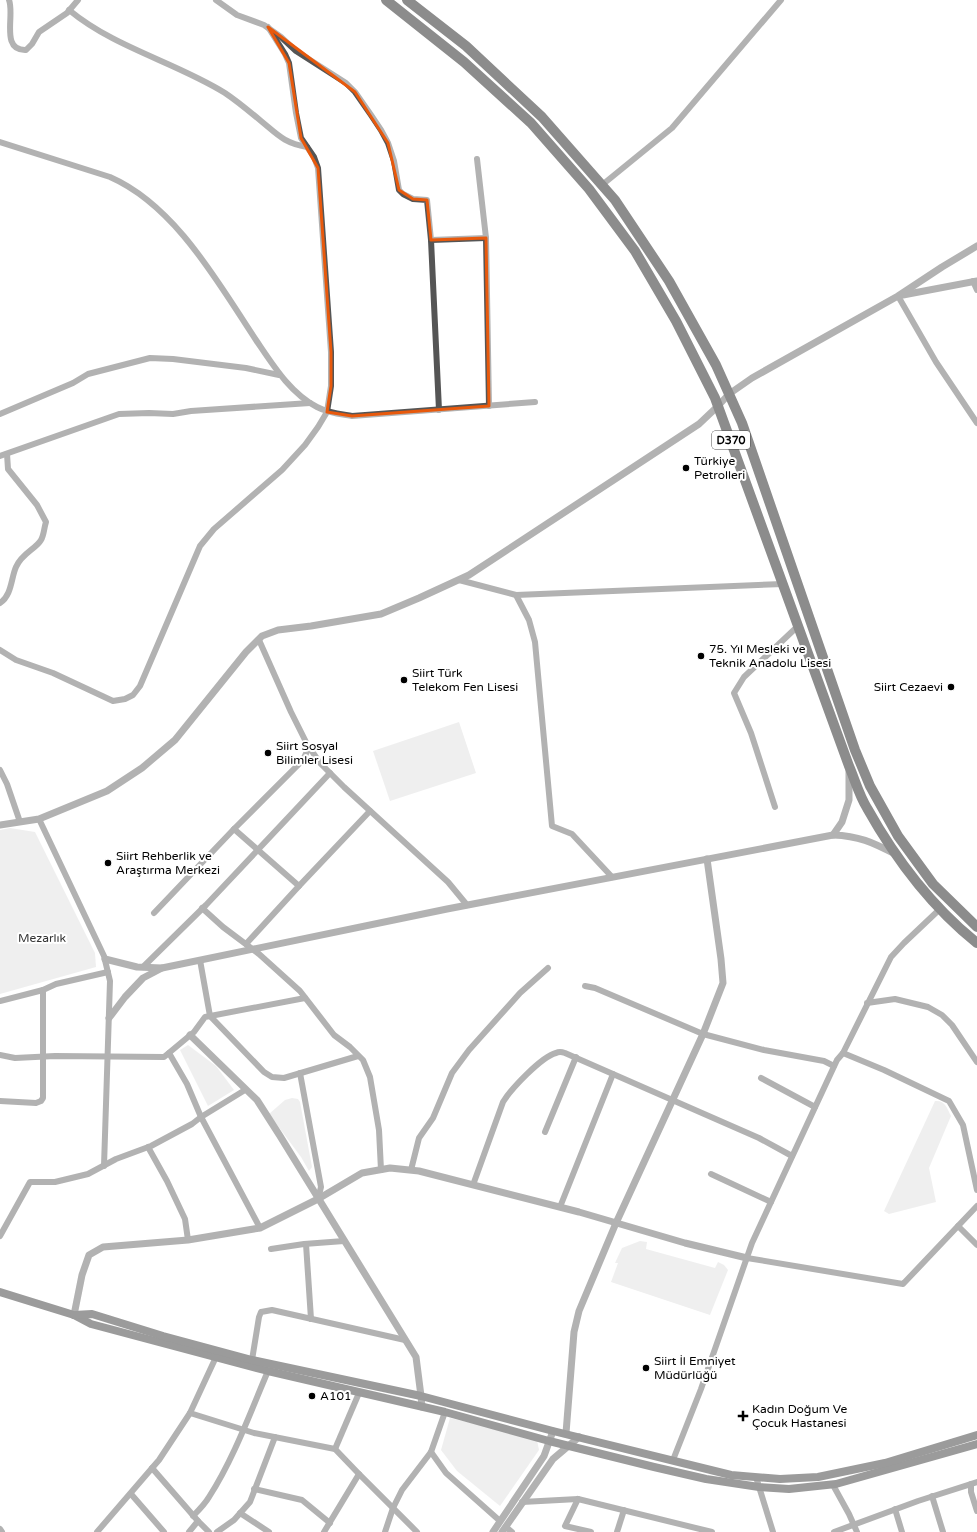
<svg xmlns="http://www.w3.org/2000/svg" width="977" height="1532" font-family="'Varela Round',sans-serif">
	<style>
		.green { fill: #dcdcdc }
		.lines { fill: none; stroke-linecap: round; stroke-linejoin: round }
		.minor { stroke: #555; stroke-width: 6 }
		.tertiary { stroke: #555; stroke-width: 7 }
		.secondary { stroke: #222; stroke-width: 8 }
		.trunk { stroke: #000; stroke-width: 10 }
		.marked { fill: none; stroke: #e8590c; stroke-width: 3; stroke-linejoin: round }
		.poi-dot { fill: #000; stroke: #fff; stroke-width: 1.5 }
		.labels { text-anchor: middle; stroke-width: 4; stroke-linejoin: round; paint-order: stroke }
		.shield { fill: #fff; stroke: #4c4c4c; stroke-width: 1 }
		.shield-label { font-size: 11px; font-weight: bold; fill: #000 }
		.poi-label { font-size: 12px; fill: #000; stroke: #fff; text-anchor: start }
		.park-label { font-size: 12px; fill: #333; stroke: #fff }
	</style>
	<rect width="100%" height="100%" fill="#fff"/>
	<g class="green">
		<polygon points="459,722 476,773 390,801 373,751"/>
		<polygon points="10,828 35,832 95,953 96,967 0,994 0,830"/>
		<polygon points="188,1045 216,1066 234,1090 208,1106 180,1050"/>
		<polygon points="292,1098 298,1099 300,1102 312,1167 309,1171 301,1157 269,1114 285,1100"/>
		<path d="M935,1101c10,-1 12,7 16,15l-22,52 7,34 -47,12 -5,-3z"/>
		<polygon points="640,1241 647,1242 646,1249 715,1268 718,1262 724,1265 728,1270 710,1315 611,1282 618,1263 615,1263 622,1248"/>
		<polygon points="450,1418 532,1437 537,1440 539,1450 500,1506 457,1471 441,1450"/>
	</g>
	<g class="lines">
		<g class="minor">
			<path d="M9,0c6,15 -9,51 17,50l6,-6 7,-12 28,-19 11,-13"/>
			<polyline points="216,0 237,15 264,25 281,37 296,51 346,83 355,92 371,115 381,130 388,143 394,161 399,190 403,194 413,199 427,200 431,240 439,410"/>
			<path d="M69,10c46,38 106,52 156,83 12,8 24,18 36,28 17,14 23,22 46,26"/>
			<path d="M0,142l110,35c66,29 108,106 146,163 17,25 34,53 61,67 11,6 23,7 35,9l183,-14"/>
			<polyline points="477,159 486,238 489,406"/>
			<polyline points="602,185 672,128 781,0"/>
			<polyline points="431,240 486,238"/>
			<polyline points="973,281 977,290"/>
			<polyline points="898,296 936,362 977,423"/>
			<polyline points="0,414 73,383 88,374 150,358 173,359 246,368 279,375"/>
			<polyline points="0,456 119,414 149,413 173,414 191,411 310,403"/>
			<polyline points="459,580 516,595 529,620 535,642 552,826 572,834 612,877"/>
			<polyline points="516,595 783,584"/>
			<path d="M0,603c12,-8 11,-25 16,-36 6,-14 20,-18 25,-27 3,-5 3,-12 5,-18l-9,-17 -29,-36 -1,-15"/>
			<polyline points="259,640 291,712 307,744 320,763 344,787 448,882 467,905"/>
			<polyline points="0,650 16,660 53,673 113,701 125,699 133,695 140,686 200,546 214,529 282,470 305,445 318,427 327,412 331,386 331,352 318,168 314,157 301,138 296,113 289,63 285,54 268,27"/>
			<polyline points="0,770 7,784 20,822"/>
			<polyline points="775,807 751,733 734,693 744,677 798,626"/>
			<polyline points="39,819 104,956 110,981 104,1166"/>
			<polyline points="234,829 299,886"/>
			<polyline points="202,908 223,927 259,954 300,991 334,1035 350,1047 363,1060 370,1077 379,1130 381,1170"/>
			<polyline points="154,913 234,829 303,760 309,747"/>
			<polyline points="246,944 299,886 370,811"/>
			<polyline points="200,960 210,1016 264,1072 272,1077 284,1078 358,1056"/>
			<polyline points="143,967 206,905 330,773"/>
			<polyline points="585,986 595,988 703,1034 764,1050 824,1061 834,1066"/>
			<polyline points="0,1001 43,990 56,984 108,972"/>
			<polyline points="867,1003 895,999 928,1007 942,1015 952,1025 977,1062"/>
			<polyline points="169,1053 187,1084 201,1117 260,1228"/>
			<polyline points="843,1053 891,957 904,943 941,908"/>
			<polyline points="0,1055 15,1058 55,1056 164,1057 194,1032 205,1017 305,998"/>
			<polyline points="300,1073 321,1187 318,1199"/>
			<polyline points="761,1078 815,1107"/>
			<polyline points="0,1101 36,1103 41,1101 43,1098 43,990"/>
			<polyline points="545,1132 576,1057"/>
			<polyline points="148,1147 167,1181 185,1219 188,1240"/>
			<polyline points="411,1170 419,1138 433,1118 452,1073 469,1050 520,993 548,968"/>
			<polyline points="711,1174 771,1202"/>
			<path d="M473,1185l30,-83c8,-13 38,-45 53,-49 2,-1 6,-1 9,0l194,85 33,18"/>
			<polyline points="560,1207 613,1074"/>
			<polyline points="958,1226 977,1245"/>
			<polyline points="0,1236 30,1182 55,1182 88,1174 116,1159 151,1146 192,1124 201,1117 245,1090"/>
			<polyline points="306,1244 311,1319"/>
			<polyline points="271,1249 304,1244 344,1241"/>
			<polyline points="747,1258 903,1284 977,1206"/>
			<polyline points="252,1360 259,1317 261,1312 272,1310 405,1340"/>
			<polyline points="190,1413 254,1433 335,1449 359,1474 417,1532"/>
			<polyline points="335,1449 359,1393"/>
			<polyline points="431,1452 446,1473 500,1521"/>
			<polyline points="673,1460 701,1389 752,1243 837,1060 843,1053 884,1070 949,1101 963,1125 977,1190"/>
			<polyline points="152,1468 198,1521 189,1532"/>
			<polyline points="756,1477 773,1532"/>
			<polyline points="971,1484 971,1492 977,1511"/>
			<polyline points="833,1485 849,1514 857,1532"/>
			<polyline points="254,1489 302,1500 330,1523"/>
			<polyline points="131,1494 164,1532"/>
			<polyline points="932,1496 943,1532"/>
			<polyline points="578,1499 565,1526 591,1532"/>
			<polyline points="522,1502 578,1499 712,1532"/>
			<polyline points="895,1509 902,1532"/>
			<polyline points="240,1513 269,1532"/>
			<path d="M193,1516c6,-6 12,-12 16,-19 25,-39 41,-84 59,-126"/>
			<polyline points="198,1521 209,1532"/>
			<polyline points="506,1527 512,1532"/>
			<polyline points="0,1529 2,1532"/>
			<polyline points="97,1532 159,1460 190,1413 216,1357"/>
			<polyline points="217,1532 234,1520 250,1502 275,1437"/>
			<polyline points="324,1532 359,1474"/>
			<polyline points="385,1532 393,1508 402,1490 431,1452 445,1412"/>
			<polyline points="617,1532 624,1510"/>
			<polyline points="834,1532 918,1501 977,1482"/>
		</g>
		<g class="tertiary">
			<polyline points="903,295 977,281"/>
			<path d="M849,771v29l-7,22 -9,13c26,1 39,7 62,19"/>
			<polyline points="0,825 39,819 107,791 142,768 175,740 246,652 262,636 278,630 311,626 381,614 419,598 469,575 699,424 718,406 729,394 752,378 898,296 942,267 977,246"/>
			<polyline points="105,959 137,967 162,968 143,978 125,997 109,1018"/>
			<polyline points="162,968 447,909 833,835"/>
			<polyline points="190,1035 257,1100 280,1136 416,1357 421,1396 422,1407"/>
			<polyline points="74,1315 82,1275 89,1255 103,1247 188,1240 260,1228 318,1199 362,1173 390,1168 419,1171 579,1212 685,1243 747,1258"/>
			<polyline points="566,1433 574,1332 579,1311 616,1223 703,1034 723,983 721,959 707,859"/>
			<polyline points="493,1532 544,1456 553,1431"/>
			<polyline points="502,1532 553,1459 579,1437"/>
		</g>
		<g class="secondary">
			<polyline points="0,1292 74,1315 91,1324 268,1371 445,1412 549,1441 654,1467 706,1479 759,1487 789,1489 836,1484 977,1444"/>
			<polyline points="74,1315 92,1314 163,1336 252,1360 421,1396 553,1431 731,1475 780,1479 818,1477 885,1463 977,1435"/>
		</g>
		<g class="trunk">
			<path d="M386,0l78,62 67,61 58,66 46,62 41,70 39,77 134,368c6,14 10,29 18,42 28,50 65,99 110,135"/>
			<polyline points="407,0 466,46 542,117 615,200 669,281 716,365 742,423 855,750 870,786 898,836 933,884 977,927"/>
		</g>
	</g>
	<path d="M0 0H977V1532H0ZM268,27l87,65 33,51 11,47 14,9 14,1 4,40 55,-2 3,168 -137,10 -25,-4 4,-26v-34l-13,-184 -17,-30 -12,-75z" fill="#fff" fill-opacity=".55" fill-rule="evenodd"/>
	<path class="marked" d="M268,27l87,65 33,51 11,47 14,9 14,1 4,40 55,-2 3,168 -137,10 -25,-4 4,-26v-34l-13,-184 -17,-30 -12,-75z"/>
	<g class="poi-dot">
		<circle cx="686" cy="468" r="4"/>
		<circle cx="701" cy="656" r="4"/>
		<circle cx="404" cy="680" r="4"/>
		<circle cx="951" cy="687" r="4"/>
		<circle cx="268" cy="753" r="4"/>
		<circle cx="108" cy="863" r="4"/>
		<circle cx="646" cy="1368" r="4"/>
		<circle cx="312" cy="1396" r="4"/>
		<path d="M741 1410h4v4h4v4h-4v4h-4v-4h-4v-4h4z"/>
	</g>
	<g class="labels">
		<rect class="shield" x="712" y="431" width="38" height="18" rx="3"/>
		<g class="shield-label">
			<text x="731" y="444">D370</text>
		</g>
		<g class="poi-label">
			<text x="694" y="465">Türkiye<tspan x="694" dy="14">Petrolleri</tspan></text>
			<text x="709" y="653">75. Yıl Mesleki ve<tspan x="709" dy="14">Teknik Anadolu Lisesi</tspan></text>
			<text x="412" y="677">Siirt Türk<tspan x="412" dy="14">Telekom Fen Lisesi</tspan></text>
			<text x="943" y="691" text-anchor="end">Siirt Cezaevi</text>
			<text x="276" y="750">Siirt Sosyal<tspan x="276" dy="14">Bilimler Lisesi</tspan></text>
			<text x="116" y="860">Siirt Rehberlik ve<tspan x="116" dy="14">Araştırma Merkezi</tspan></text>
			<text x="654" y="1365">Siirt İl Emniyet<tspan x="654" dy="14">Müdürlüğü</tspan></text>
			<text x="320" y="1400">A101</text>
			<text x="752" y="1413">Kadın Doğum Ve<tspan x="752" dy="14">Çocuk Hastanesi</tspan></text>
		</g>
		<g class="park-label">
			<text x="42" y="942">Mezarlık</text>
		</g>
	</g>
</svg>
